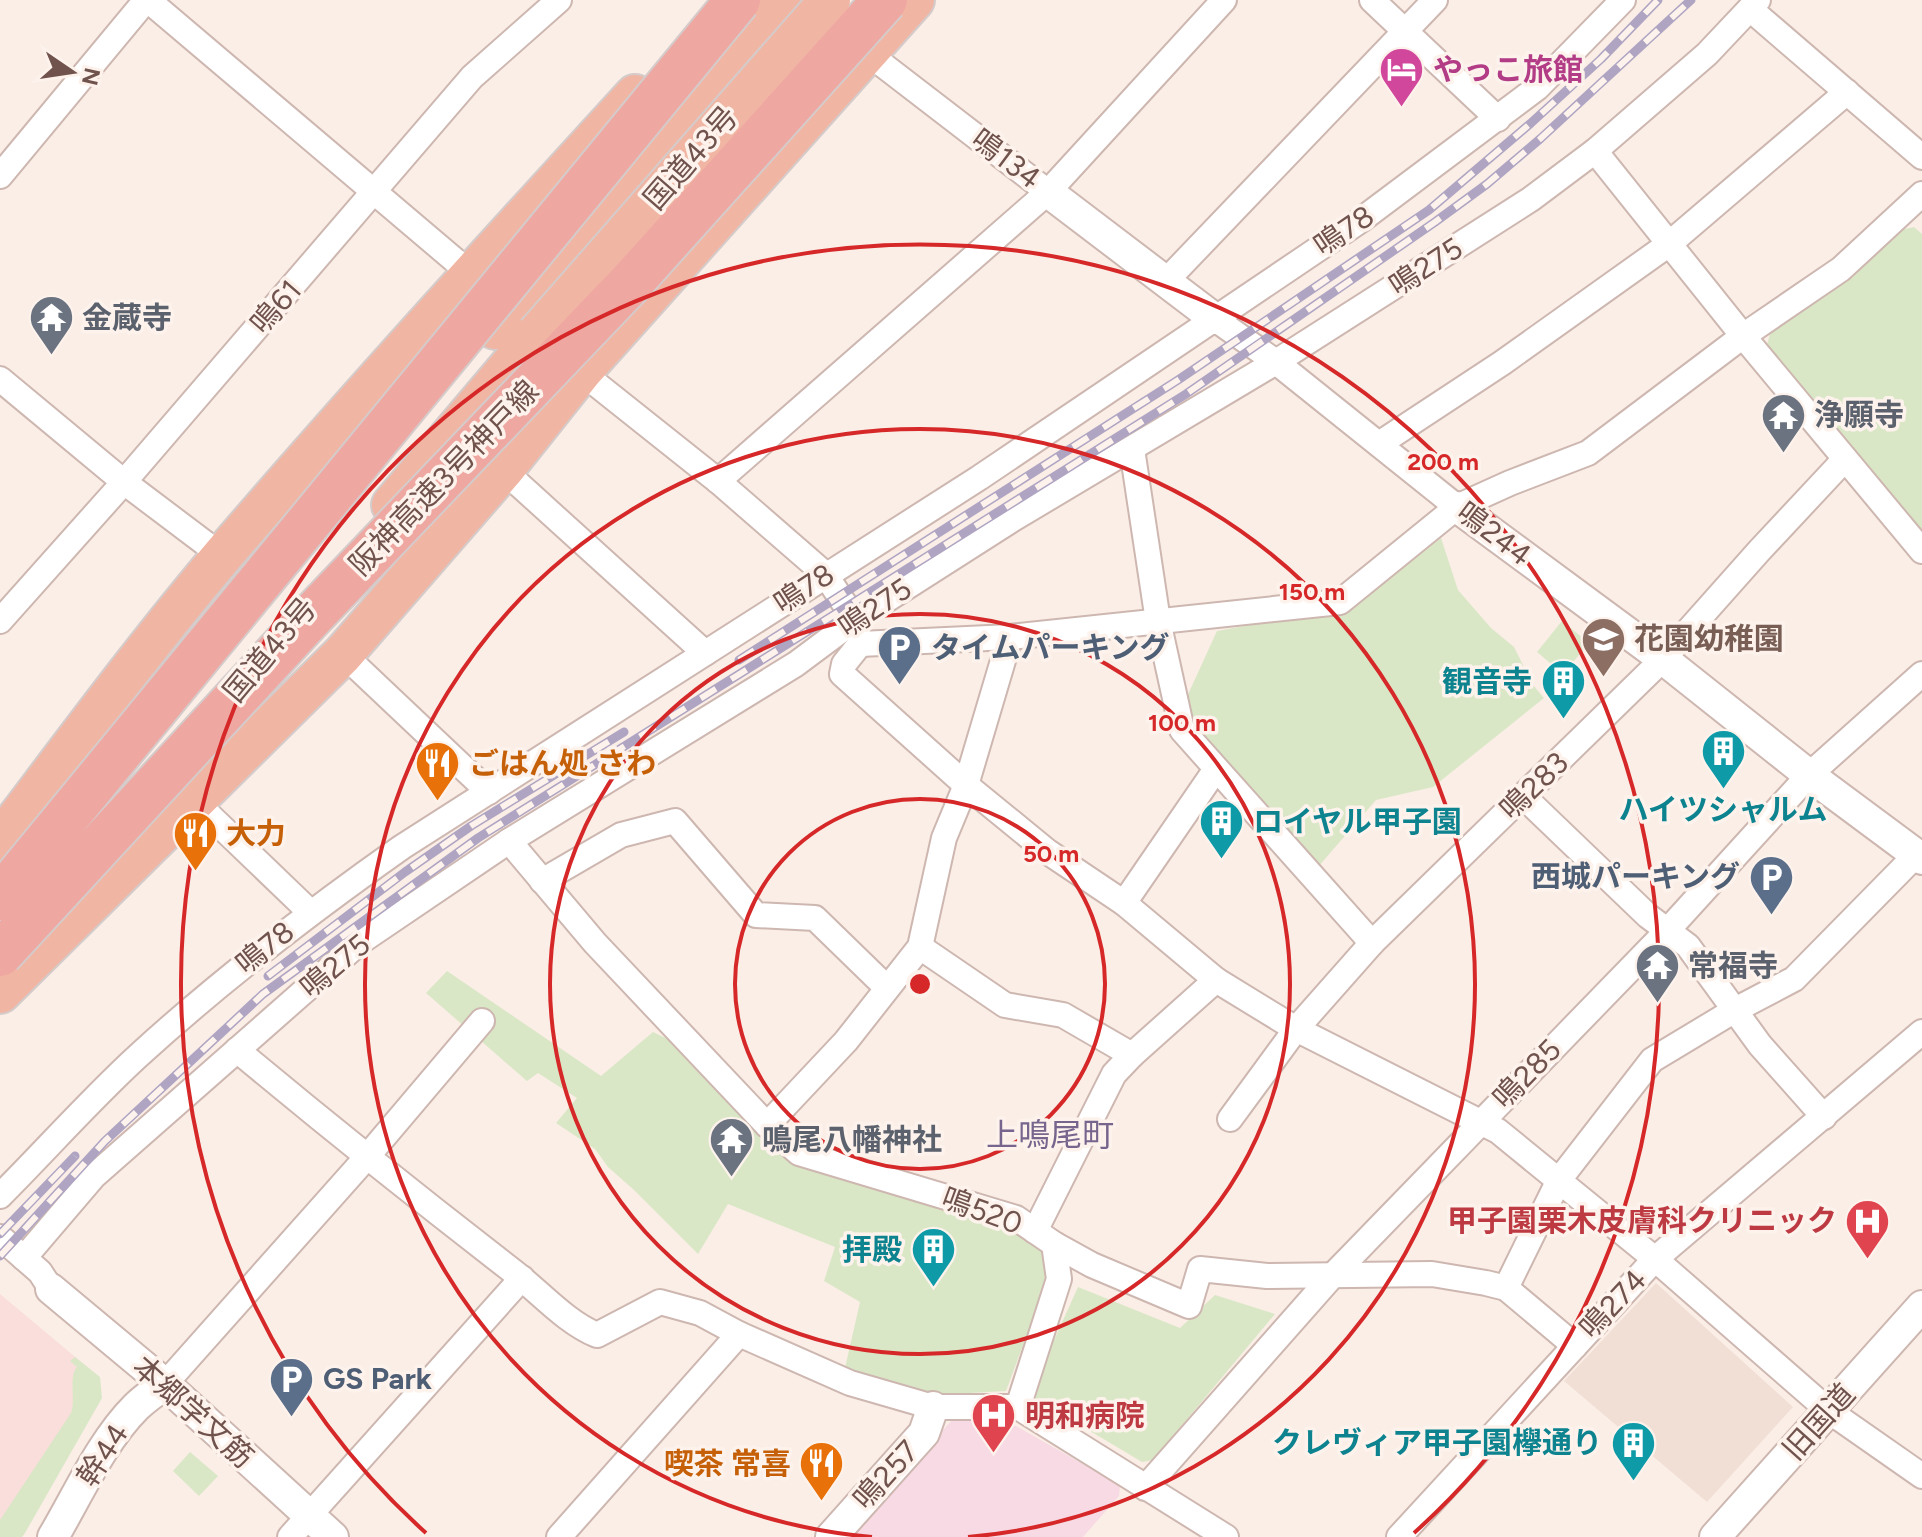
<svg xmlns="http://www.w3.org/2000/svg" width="1922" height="1537" font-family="Figtree,'Noto Sans JP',sans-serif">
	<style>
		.residential { fill: #f1dfd5 }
		.commercial { fill: #fadedb }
		.medical { fill: #f7dae3 }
		.green { fill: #dae7c6 }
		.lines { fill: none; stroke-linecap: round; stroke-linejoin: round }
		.minor-casing { stroke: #cdb7b0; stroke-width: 28 }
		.tertiary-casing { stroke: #cdb7b0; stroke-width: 34 }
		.trunk-casing { stroke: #d4cbca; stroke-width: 44 }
		.minor { stroke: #fff; stroke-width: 24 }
		.tertiary { stroke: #fff; stroke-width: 30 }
		.trunk { stroke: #f1b6a3; stroke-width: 40 }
		.rail-casing { stroke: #afa5c3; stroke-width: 9 }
		.rail { stroke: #fdf3ec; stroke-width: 6; stroke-dasharray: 18; stroke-linecap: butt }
		.trunk-bridge-casing { stroke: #d4cbca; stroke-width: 44; stroke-linecap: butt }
		.motorway-bridge-casing { stroke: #d4cbca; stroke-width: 48; stroke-linecap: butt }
		.trunk-bridge { stroke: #f1b6a3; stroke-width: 40 }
		.motorway-bridge { stroke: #efa7a2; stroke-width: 44 }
		.ring { fill: none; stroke: #d62828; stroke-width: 4 }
		.labels { text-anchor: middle; stroke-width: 7; stroke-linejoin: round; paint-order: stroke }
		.hotel-label { font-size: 30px; font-weight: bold; fill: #b23c85; stroke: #fdf3ec; text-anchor: start }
		.street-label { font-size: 30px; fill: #71534d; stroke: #fdf3ec }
		.worship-label { font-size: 30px; font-weight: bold; fill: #5b616d; stroke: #fdf3ec; text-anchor: start }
		.education-label { font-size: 30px; font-weight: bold; fill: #785e54; stroke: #fdf3ec; text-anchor: start }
		.service-label { font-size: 30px; font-weight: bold; fill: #4e5e75; stroke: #fdf3ec; text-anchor: start }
		.culture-label { font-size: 30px; font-weight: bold; fill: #0d838f; stroke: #fdf3ec; text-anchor: end }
		.food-label { font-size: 30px; font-weight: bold; fill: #c56008; stroke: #fdf3ec; text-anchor: start }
		.health-label { font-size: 30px; font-weight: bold; fill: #be3a42; stroke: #fdf3ec; text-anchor: end }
		.neighbourhood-label { font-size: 32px; fill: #78658d; stroke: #fdf3ec }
		.centre { fill: #d62828; stroke: #fdf3ec; stroke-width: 4 }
		.ring-label { font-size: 24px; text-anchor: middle; font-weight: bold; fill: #d62828; stroke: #fdf3ec; stroke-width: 7; stroke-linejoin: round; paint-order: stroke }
	</style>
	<rect width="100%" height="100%" fill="#faeee6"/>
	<polygon class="residential" points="1656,1283 1793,1407 1707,1502 1564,1381"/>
	<polygon class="commercial" points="0,1294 99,1377 22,1537 0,1537"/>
	<polygon class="medical" points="953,1419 1016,1426 1120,1485 1119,1496 1083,1537 848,1537"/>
	<g class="green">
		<polygon points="1914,227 1922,234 1922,535 1766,349 1771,329 1853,277 1900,230"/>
		<polygon points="1441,538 1458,590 1491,628 1514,647 1533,685 1544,698 1433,787 1376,800 1318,867 1190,723 1185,701 1217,631 1355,606"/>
		<polygon points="1562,621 1589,643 1563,674 1537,652"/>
		<polygon points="447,971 601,1076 653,1032 678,1044 796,1166 1012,1227 1045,1251 1049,1275 1006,1391 932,1395 845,1368 860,1302 824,1281 835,1247 728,1204 698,1254 634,1190 608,1167 595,1149 556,1123 577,1098 538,1073 527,1081 426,993"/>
		<polygon points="1078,1287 1180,1328 1215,1295 1275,1314 1153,1460 1142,1462 1033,1397 1032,1389"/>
		<path d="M75,1357l25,20 2,21 -77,135 -3,4h-22v-17l71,-107c5,-15 -3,-36 6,-46l-7,-6z"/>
		<polygon points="190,1452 218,1476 199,1496 173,1471"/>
	</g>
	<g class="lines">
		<defs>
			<g id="minor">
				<polyline points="148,0 471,274"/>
				<polyline points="1372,0 1498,119"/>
				<polyline points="1750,9 1922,157"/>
				<polyline points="857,45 1048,192"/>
				<polyline points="1595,151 1743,336 1922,551"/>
				<polyline points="0,176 146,0"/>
				<polyline points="1165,282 1435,0"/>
				<polyline points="1215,319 1276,362 1457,507"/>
				<polyline points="581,372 718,481 825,574 855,620 858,634"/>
				<polyline points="0,379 124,482 222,556"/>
				<polyline points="1379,444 1502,363 1669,244 1847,92"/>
				<polyline points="1132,449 1158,621 1182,730 1372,943"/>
				<polyline points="503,470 705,653"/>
				<polyline points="718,481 1048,192 1224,0"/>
				<polyline points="0,621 124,482 472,77 559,0"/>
				<polyline points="860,644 844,664 842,674 966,785 1048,852 1124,903 1216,980 1296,1029 1498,1131 1655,1259 1829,1411 1922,1476"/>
				<polyline points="860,644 1010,637 1340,602 1457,507 1510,483 1588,453 1743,336 1841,269 1922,194"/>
				<polyline points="343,654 489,792"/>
				<polyline points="1524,797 1648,916 1688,946 1760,1045 1824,1117"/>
				<polyline points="209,815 310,912"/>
				<polyline points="509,841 595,943 767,1125 799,1153 1016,1218 1054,1244 1092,1265 1189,1306 1200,1269 1267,1276 1432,1274 1486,1283 1506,1288 1575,1346"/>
				<polyline points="542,881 621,835 675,821 756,915 815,918 887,988"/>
				<polyline points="1124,903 1216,769"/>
				<polyline points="920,947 1005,1005 1063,1015 1132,1055 1216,980"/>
				<path d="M237,1050c90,75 180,147 273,219 28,21 55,53 87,66l63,-33 40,11 39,21 111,49 83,24h85l208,130"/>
				<polyline points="1230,1119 1296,1029 1372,943 1663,659 1759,551 1845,459"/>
				<polyline points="767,1125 846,1041 920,947 944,838 966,785 1010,637"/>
				<path d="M0,1196c46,-46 90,-96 138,-140 83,-76 172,-144 264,-209l577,-369 382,-258 176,-132 86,-88"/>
				<polyline points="1035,1231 1114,1074 1132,1055"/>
				<polyline points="0,1237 40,1272 51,1289"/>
				<polyline points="24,1258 94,1176 360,942 509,841 796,664 855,620 1013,519 1276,362 1531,199 1595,151 1707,54 1758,0"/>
				<polyline points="1506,1288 1559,1180 1652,1060 1735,1010 1794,979 1916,855"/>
				<polyline points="165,1384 366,1158 482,1021"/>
				<polyline points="1018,1407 1059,1279 1054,1244"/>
				<polyline points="1145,1488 1333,1275 1667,931 1809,775 1922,674"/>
				<polyline points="290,1537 522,1278"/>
				<polyline points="559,1537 739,1334"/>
				<polyline points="1399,1537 1655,1259 1922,1032"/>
			</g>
			<g id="tertiary">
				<polyline points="1048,192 1215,319"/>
				<polyline points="1457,507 1663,659 1809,775 1922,859"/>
				<polyline points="51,1289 165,1384 333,1537"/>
				<path d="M53,1537c25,-42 48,-95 83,-130 9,-9 20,-16 29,-23"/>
				<polyline points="831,1537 924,1433 933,1407"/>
				<polyline points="1715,1537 1922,1306"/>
			</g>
			<g id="trunk">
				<polyline points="495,329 781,0"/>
				<polyline points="392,505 537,334"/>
				<path d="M0,841c73,-96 145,-194 223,-286 134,-156 273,-308 412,-460"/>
				<polyline points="0,993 343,654 503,470 581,372 914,0"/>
			</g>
		</defs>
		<use href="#minor" class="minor-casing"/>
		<use href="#tertiary" class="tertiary-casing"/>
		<use href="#trunk" class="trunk-casing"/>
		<use href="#minor" class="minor"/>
		<use href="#tertiary" class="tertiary"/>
		<use href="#trunk" class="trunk"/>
		<defs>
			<g id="rail">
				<polyline points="739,660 1178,380 1429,210 1531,123 1601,59 1658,0"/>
				<polyline points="268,976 405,872 471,826 624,732"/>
				<polyline points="0,1234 75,1156"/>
				<polyline points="0,1256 105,1141 263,994 478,838 1186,394 1435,222 1487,184 1540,139 1691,0"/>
			</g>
		</defs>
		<use href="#rail" class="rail-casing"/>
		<use href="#rail" class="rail"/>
		<defs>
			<polyline id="trunk-bridge" points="537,334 830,0"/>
			<g id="motorway-bridge">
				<polyline points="0,898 738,0"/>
				<polyline points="0,954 307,621 635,278 885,0"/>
			</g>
		</defs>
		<use href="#trunk-bridge" class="trunk-bridge-casing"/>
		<use href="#motorway-bridge" class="motorway-bridge-casing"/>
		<use href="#trunk-bridge" class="trunk-bridge"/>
		<use href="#motorway-bridge" class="motorway-bridge"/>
	</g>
	<g class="ring">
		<circle cx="920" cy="984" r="185"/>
		<circle cx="920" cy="984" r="370"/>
		<path d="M872 1537A555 555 0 1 1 968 1537"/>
		<path d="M426 1533A739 739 0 1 1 1414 1533"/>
	</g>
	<defs>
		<symbol id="hotel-pin" viewBox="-11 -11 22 30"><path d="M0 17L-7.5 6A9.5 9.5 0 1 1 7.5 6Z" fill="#d1479c" stroke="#fdf3ec"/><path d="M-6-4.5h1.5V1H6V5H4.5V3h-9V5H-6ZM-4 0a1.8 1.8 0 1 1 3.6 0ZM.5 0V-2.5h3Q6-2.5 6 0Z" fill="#fff"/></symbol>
		<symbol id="temple-pin" viewBox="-11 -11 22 30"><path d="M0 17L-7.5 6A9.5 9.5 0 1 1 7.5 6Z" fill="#6b7280" stroke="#fdf3ec"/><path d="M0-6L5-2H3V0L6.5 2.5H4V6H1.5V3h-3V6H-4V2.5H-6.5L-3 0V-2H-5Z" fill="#fff"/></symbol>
		<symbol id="school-pin" viewBox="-11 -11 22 30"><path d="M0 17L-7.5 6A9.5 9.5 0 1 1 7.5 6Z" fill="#8d6e63" stroke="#fdf3ec"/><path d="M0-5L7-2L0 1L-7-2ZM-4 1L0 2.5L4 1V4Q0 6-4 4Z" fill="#fff"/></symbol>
		<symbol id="parking-pin" viewBox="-11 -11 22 30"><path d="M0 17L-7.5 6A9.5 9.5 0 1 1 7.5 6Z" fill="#5c6f8a" stroke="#fdf3ec"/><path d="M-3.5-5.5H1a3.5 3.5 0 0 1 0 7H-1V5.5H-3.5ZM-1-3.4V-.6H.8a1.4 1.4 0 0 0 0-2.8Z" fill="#fff"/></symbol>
		<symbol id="building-pin" viewBox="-11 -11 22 30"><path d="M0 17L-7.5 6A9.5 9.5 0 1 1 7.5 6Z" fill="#0f9aa8" stroke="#fdf3ec"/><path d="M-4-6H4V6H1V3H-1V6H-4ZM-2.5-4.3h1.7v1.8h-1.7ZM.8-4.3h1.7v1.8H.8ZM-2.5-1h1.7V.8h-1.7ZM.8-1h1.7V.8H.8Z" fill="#fff"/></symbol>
		<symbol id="restaurant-pin" viewBox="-11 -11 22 30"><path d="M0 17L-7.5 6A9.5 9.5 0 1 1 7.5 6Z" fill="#e8710a" stroke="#fdf3ec"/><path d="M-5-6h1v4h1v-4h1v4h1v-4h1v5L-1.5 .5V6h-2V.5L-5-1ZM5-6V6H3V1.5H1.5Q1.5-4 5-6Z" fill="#fff"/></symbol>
		<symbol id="hospital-pin" viewBox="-11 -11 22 30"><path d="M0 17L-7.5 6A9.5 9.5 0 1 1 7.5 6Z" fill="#e0444e" stroke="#fdf3ec"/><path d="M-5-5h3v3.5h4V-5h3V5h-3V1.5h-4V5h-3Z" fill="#fff"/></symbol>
	</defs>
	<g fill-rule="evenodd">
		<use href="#hotel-pin" x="1376" y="44" width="51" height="69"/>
		<use href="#temple-pin" x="26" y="292" width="51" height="69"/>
		<use href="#temple-pin" x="1758" y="390" width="51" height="69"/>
		<use href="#school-pin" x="1578" y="614" width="51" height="69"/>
		<use href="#parking-pin" x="874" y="622" width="51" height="69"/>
		<use href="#building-pin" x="1538" y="656" width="51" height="69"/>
		<use href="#building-pin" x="1698" y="726" width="51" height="69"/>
		<use href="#restaurant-pin" x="412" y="738" width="51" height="69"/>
		<use href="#building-pin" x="1196" y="796" width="51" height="69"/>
		<use href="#restaurant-pin" x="170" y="808" width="51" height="69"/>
		<use href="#parking-pin" x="1746" y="852" width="51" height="69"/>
		<use href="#temple-pin" x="1632" y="940" width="51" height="69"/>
		<use href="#temple-pin" x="706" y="1114" width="51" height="69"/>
		<use href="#hospital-pin" x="1842" y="1196" width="51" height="69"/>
		<use href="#building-pin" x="908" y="1224" width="51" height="69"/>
		<use href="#parking-pin" x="266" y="1354" width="51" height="69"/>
		<use href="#hospital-pin" x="968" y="1390" width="51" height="69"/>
		<use href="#building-pin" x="1608" y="1418" width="51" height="69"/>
		<use href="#restaurant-pin" x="796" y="1438" width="51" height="69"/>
	</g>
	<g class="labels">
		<g class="hotel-label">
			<text x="1433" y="80">やっこ旅館</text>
		</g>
		<g class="street-label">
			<text transform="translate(691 158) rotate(-49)" y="10">国道43号</text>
			<text transform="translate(1006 159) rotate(37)" y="10">鳴134</text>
			<text transform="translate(1344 231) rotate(-34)" y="10">鳴78</text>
			<text transform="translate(1426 267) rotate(-33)" y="10">鳴275</text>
			<text transform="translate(276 307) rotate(-49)" y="10">鳴61</text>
			<text transform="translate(444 478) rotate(-46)" y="10">阪神高速3号神戸線</text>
			<text transform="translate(1494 534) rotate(37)" y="10">鳴244</text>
			<text transform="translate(804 589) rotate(-33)" y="10">鳴78</text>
			<text transform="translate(875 608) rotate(-34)" y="10">鳴275</text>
			<text transform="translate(270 650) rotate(-50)" y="10">国道43号</text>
			<text transform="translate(1534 786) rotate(-44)" y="10">鳴283</text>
			<text transform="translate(265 948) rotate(-39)" y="10">鳴78</text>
			<text transform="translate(335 966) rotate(-40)" y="10">鳴275</text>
			<text transform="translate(1527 1074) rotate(-46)" y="10">鳴285</text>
			<text transform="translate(982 1211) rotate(20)" y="10">鳴520</text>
			<text transform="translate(1613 1304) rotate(-47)" y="10">鳴274</text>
			<text transform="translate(193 1412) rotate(42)" y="10">本郷学文筋</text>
			<text transform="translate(1819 1422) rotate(-48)" y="10">旧国道</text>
			<text transform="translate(103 1455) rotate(-57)" y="10">幹44</text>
			<text transform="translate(886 1475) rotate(-48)" y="10">鳴257</text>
		</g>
		<g class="worship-label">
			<text x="82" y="328">金蔵寺</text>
			<text x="1814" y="425">浄願寺</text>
			<text x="1688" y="976">常福寺</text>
			<text x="762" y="1150">鳴尾八幡神社</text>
		</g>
		<g class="education-label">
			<text x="1634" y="649">花園幼稚園</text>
		</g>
		<g class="service-label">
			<text x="931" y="658">タイムパーキング</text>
			<text x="1740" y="887" text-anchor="end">西城パーキング</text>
			<text x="323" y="1389">GS Park</text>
		</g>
		<g class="culture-label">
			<text x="1532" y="692">観音寺</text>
			<text x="1723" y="820" text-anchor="middle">ハイツシャルム</text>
			<text x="1253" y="832" text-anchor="start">ロイヤル甲子園</text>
			<text x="902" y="1260">拝殿</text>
			<text x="1602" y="1453">クレヴィア甲子園欅通り</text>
		</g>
		<g class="food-label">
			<text x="469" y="774">ごはん処 さわ</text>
			<text x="226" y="844">大力</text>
			<text x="791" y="1474" text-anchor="end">喫茶 常喜</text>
		</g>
		<g class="health-label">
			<text x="1837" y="1231">甲子園栗木皮膚科クリニック</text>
			<text x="1025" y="1426" text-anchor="start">明和病院</text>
		</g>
		<g class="neighbourhood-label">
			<text x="1050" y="1146">上鳴尾町</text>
		</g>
	</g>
	<circle cx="920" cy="984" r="12" class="centre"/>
	<g class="ring-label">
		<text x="1443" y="470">200 m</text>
		<text x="1312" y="600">150 m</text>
		<text x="1182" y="731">100 m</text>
		<text x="1051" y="862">50 m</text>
	</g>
	<g transform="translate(72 72) rotate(103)" stroke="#fdf3ec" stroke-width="6" paint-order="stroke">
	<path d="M0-6L14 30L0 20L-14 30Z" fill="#71534d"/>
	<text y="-12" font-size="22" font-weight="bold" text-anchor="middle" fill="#71534d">N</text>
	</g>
</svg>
